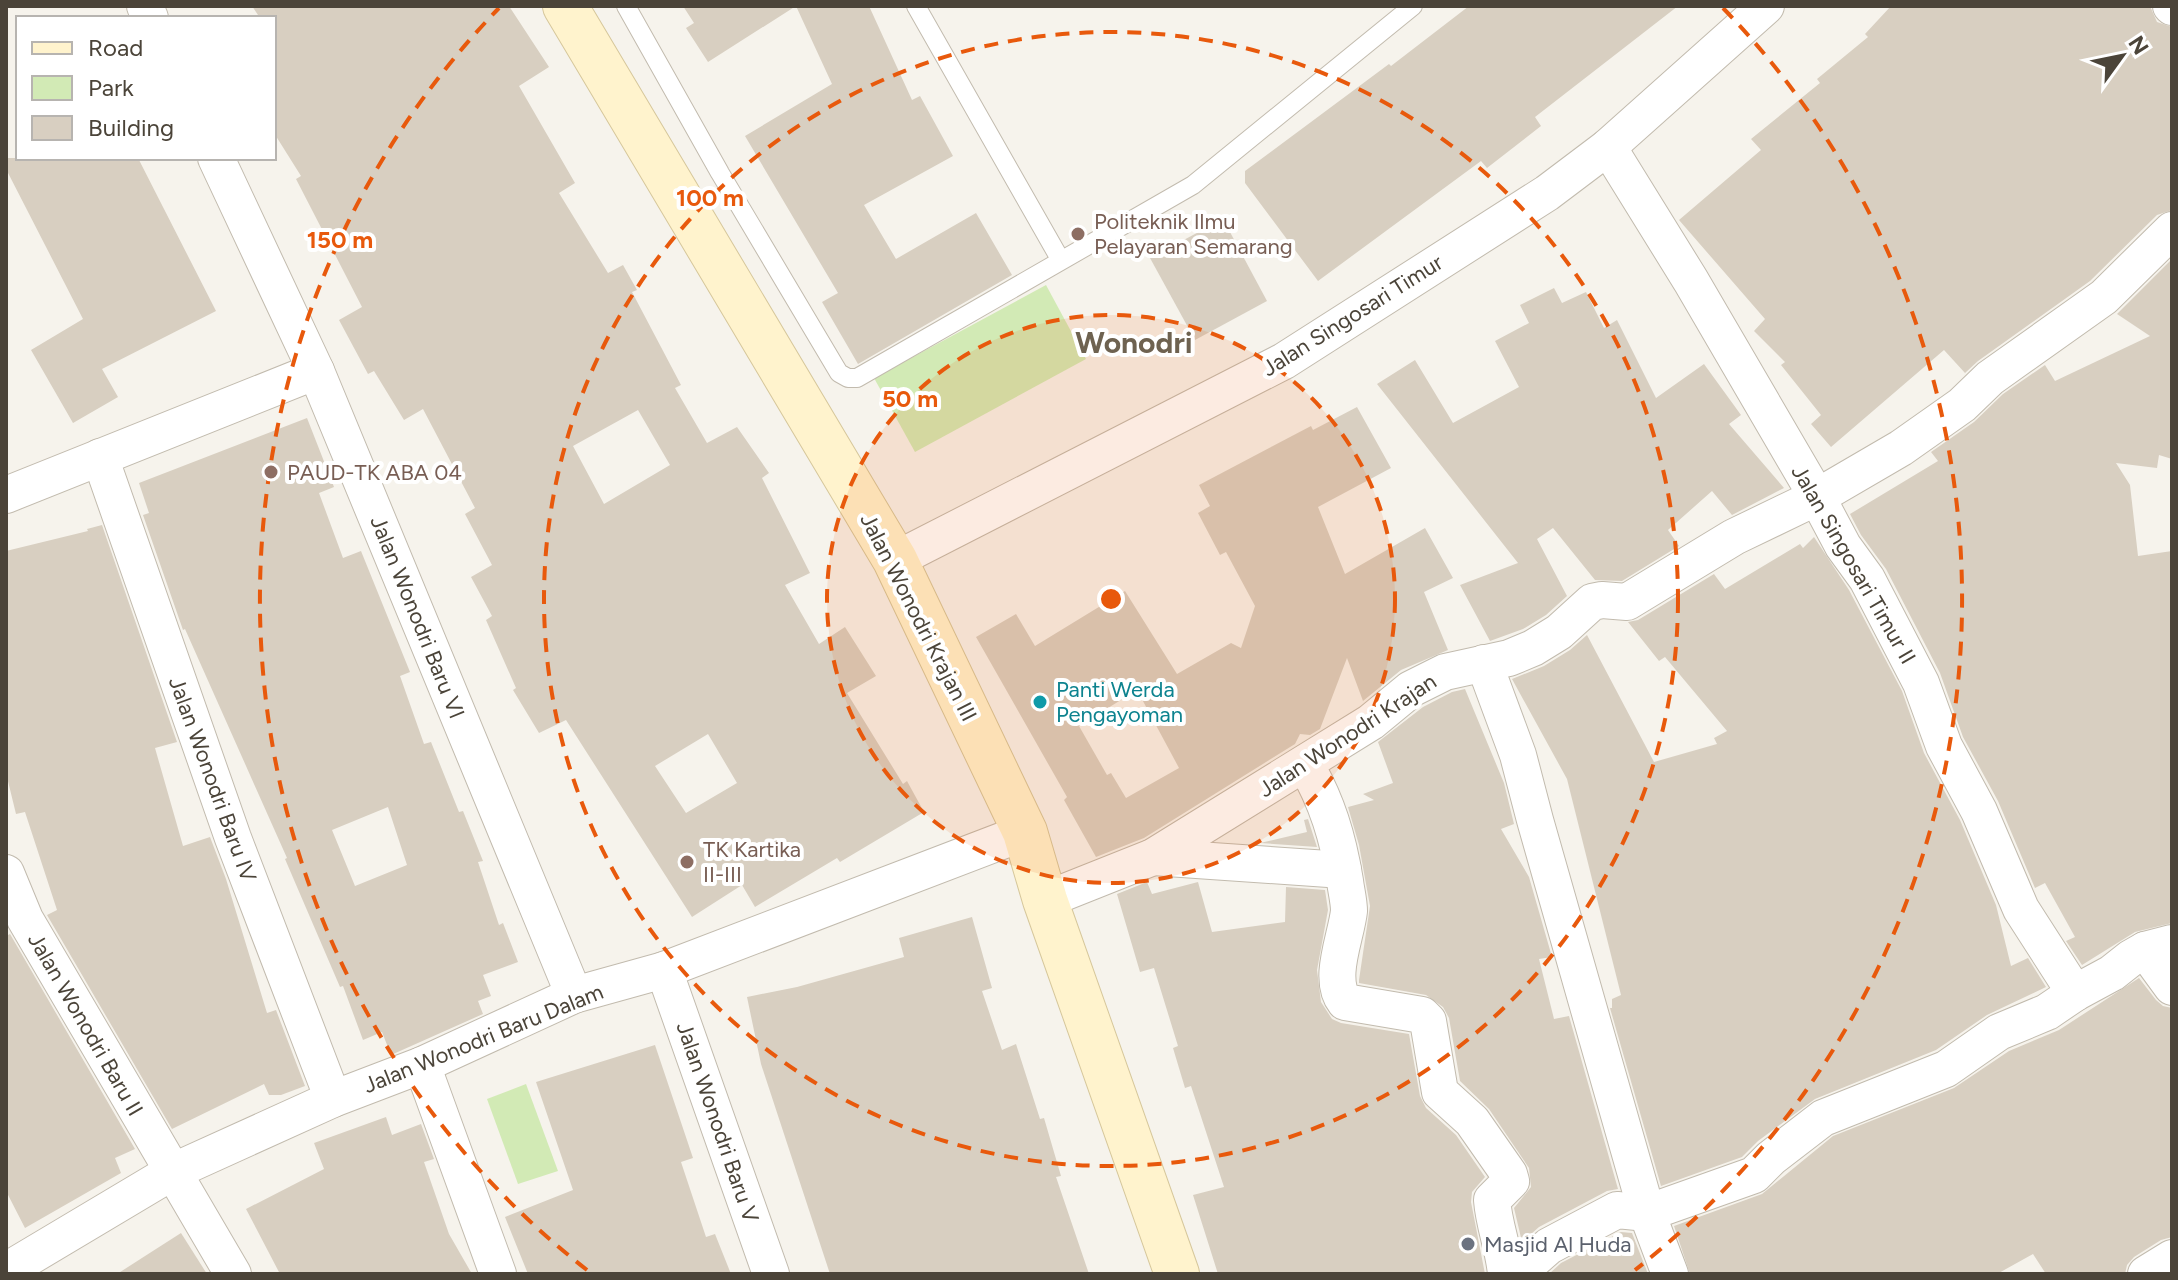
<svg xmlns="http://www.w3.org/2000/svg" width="2178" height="1280" font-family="Figtree,sans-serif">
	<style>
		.green { fill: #d2eab5 }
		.building { fill: #d8cfc1; fill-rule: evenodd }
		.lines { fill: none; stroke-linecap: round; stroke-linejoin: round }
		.service-casing { stroke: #c2bbae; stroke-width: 20 }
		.minor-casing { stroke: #c2bbae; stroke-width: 38 }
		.secondary-casing { stroke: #d6c79b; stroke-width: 46 }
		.service { stroke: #fff; stroke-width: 18 }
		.minor { stroke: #fff; stroke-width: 36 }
		.secondary { stroke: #fff3cd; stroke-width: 44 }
		.ring { fill: none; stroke: #e8590c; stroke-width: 4; stroke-dasharray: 14 10 }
		.education-dot { fill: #8d6e63; stroke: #fff; stroke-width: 3 }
		.culture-dot { fill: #0f9aa8; stroke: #fff; stroke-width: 3 }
		.worship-dot { fill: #6b7280; stroke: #fff; stroke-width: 3 }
		.labels { text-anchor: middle; stroke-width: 8; stroke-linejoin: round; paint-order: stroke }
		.education-label { font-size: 22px; fill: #785e54; stroke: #fff; text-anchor: start }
		.street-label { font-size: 22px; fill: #4b4439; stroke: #fff }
		.culture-label { font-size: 22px; fill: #0d838f; stroke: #fff; text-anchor: start }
		.worship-label { font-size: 22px; fill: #5b616d; stroke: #fff; text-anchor: start }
		.district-label { font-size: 30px; font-weight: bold; fill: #6e6250; stroke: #fff }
		.centre { fill: #e8590c; stroke: #fff; stroke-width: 4 }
		.ring-label { font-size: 24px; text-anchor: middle; font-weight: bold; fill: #e8590c; stroke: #fff; stroke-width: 8; stroke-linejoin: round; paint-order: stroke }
	</style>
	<rect width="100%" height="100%" fill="#f6f3ec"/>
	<g class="green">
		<polygon points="1046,285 1086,359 915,452 874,378"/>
		<polygon points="526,1084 558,1171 518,1184 487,1099"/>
	</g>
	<g class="building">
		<path d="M252,6h257l40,61 -30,19 56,97 -16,10 49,80 15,-8 14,25 -5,2 49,93 -6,3 32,55 30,-16 32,46 -7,5 48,95 -25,12 34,59 26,-17 31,49 -29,17 56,91 4,-3 17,31 -84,50 -3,-4 -82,49 -13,-22 -50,32 -126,-197 -27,13 -26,-43 3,-2 -30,-68 6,-4 -21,-39 21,-12 -27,-51 10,-6 -52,-99 -19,11 -30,-49 -6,3 -29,-54 23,-13 -66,-128 5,-3 -27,-43v-115h-14zM638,410l32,55 -66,39 -31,-58zM708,734l29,49 -51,30 -31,-47z"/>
		<polygon points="683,6 869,6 912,100 920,96 953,156 864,205 896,259 976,213 1012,275 858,364 822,302 838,293 745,136 832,84 796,6 708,62 686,28 694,23"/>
		<polygon points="1469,6 1678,6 1535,117 1541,126 1487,168 1481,161 1318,281 1245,183 1245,171 1389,64 1391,66"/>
		<polygon points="1891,6 2150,6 2157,22 2172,27 2172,210 2157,215 2090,281 1978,361 1965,373 1944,350 1831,447 1811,424 1821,415 1781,365 1785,362 1754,331 1765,319 1679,220 1761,150 1751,139 1820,83 1817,79 1868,37 1865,34"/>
		<polygon points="6,158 138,158 216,311 102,369 118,397 73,423 31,350 83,319 6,169"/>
		<polygon points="1223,219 1267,301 1195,340 1150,258"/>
		<polygon points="2172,259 2172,459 2159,455 2157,468 2116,463 2130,485 2138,556 2172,551 2172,923 2135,932 2082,965 2066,941 2075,937 2045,883 2035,888 1998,801 1963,737 1940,673 1886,569 1861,535 1850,514 1938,461 1931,452 1974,422 2003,394 2045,365 2055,381 2150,336 2117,314"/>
		<polygon points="1554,288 1562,303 1586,292 1604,328 1617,320 1656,398 1704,364 1741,415 1729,424 1784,488 1732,515 1712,491 1668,530 1679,546 1622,581 1595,580 1553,528 1537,539 1567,596 1546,615 1523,629 1490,641 1460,585 1518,563 1377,384 1415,360 1453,423 1519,387 1495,341 1529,323 1520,305"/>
		<path d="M1357,407l34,61 -73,39 27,67 80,-46 28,50 -29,14 24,58 -47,20 -38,31 -16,-43 -27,71 -10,6 -10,-1 -5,10 -151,94 -48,19 -32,-57 3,-3 -91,-160 40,-23 19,32 90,-55 52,83 54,-31 10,5 14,-42 -29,-54 -6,3 -22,-42 12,-7 -11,-21 112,-59 2,4zM1137,690l42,78 -53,30 -15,-25 -4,2 -28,-49z"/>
		<path d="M307,418l27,69 -15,6 24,65 18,-7 49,121 -10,4 24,68 7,-2 28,70 4,-1 20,50 -5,1 21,63 4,-2 15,39 -35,13 8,21 -13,5 5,13 -92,41 -9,-23 -19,8 -20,-54 -3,1 -55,-128 2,-1 -102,-229 -2,1 -40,-115 6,-2 -10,-30zM388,807l19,58 -52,21 -23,-56z"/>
		<polygon points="102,525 177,742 155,748 183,846 210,837 226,879 267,1013 276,1010 305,1086 281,1095 269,1095 264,1084 172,1129 47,915 57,910 25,812 16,814 6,773 6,551 88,531 87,529"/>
		<polygon points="1814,537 1849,590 1902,691 1924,753 1960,820 1996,905 2011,966 2028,958 2046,987 1987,1015 1936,1050 1815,1099 1758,1141 1742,1157 1661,1186 1610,1008 1612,1008 1612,999 1621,995 1567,779 1512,679 1544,666 1570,650 1587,635 1654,762 1717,744 1714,738 1727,731 1665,657 1659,661 1628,622 1638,620 1714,574 1725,589 1800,544 1803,548"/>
		<polygon points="1465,689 1504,783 1514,824 1501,829 1529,877 1552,957 1539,959 1554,1019 1569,1016 1618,1189 1607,1191 1539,1227 1522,1242 1514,1208 1531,1187 1529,1168 1489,1109 1460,1081 1449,1018 1443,1007 1426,995 1359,983 1359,980 1370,906 1359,845 1348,807 1374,800 1363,794 1393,783 1378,742 1423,707 1452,692"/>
		<polygon points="1308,819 1317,847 1260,843 1307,832 1304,820"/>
		<polygon points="1147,882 1152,894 1198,882 1212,932 1285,922 1286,887 1325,890 1328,910 1317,970 1321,1002 1332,1019 1341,1023 1409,1034 1420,1096 1426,1108 1456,1135 1485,1177 1472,1192 1471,1202 1485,1274 1218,1274 1193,1195 1224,1187 1191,1086 1185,1088 1173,1048 1178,1046 1154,968 1140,972 1117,894"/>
		<polygon points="972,917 992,988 982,991 1002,1050 1016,1044 1040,1119 1044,1118 1061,1176 1056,1177 1089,1274 830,1274 761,1064 747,997 797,987 904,957 899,938"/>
		<polygon points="10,934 135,1149 115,1158 121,1173 25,1228 6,1191 6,936"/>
		<polygon points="2139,978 2156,1000 2163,1006 2172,1008 2172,1237 2161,1240 2134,1257 2127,1265 2125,1274 2046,1274 2033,1254 1997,1274 1690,1274 1674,1226 1762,1194 1833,1136 1954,1088 2009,1051 2059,1030"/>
		<polygon points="655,1045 693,1158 681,1162 706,1237 715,1234 731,1274 528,1274 505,1217 573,1190 536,1082"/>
		<polygon points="386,1117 392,1135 421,1124 434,1159 424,1162 449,1234 472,1274 280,1274 246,1209 324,1169 314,1143"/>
		<polygon points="1621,1232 1632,1233 1648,1274 1549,1274 1561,1263"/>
		<polygon points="181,1233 207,1274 117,1274"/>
	</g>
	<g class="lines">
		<defs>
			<g id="service">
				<polyline points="626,6 720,173 839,373 848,378 857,378 1193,185 1413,6"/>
				<polyline points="916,6 1060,259"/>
			</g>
			<g id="minor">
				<polyline points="145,6 150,18"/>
				<polyline points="2171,6 2172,7"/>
				<polyline points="1608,147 1691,281 1817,497 1843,546 1867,579 1921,683 1944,746 1979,811 2021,909 2075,993"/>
				<polyline points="216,158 316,371"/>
				<polyline points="100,457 233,838 333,1099"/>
				<polyline points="6,495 316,371 574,995"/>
				<polyline points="895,560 1284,361 1547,193 1608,147 1766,6"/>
				<polyline points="1484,663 1518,755 1535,820 1647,1213 1670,1274"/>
				<path d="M1305,764c22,37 33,74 40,117 1,9 4,20 4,30 -3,27 -22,68 -4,91l77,13 6,6 12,71 32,29 37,53 2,7 -19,19c2,26 12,49 14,74"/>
				<polyline points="1153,857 1343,870"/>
				<polyline points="6,873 25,919 233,1274"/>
				<polyline points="1045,900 1153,857 1371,722 1411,689 1445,672 1509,658 1533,648 1559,632 1592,602 1602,600 1627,602 1734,537 1817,497 1901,448 1962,405 1990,378 2104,297 2172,230"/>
				<polyline points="2145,950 2172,987"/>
				<polyline points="664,970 771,1274"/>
				<polyline points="422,1065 498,1274"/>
				<polyline points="6,1271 172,1172 333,1099 422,1065 574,995 664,970 1025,832"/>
				<polyline points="1517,1274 1549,1246 1617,1210 1647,1213 1754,1175 1771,1158 1823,1118 1946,1069 1999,1032 2047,1012 2075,993 2112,973 2131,958 2145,950 2172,943"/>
				<polyline points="2146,1274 2172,1258"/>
			</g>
			<polyline id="secondary" points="565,6 895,560 1025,832 1045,900 1177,1274"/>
		</defs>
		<use href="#service" class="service-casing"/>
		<use href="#minor" class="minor-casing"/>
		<use href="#secondary" class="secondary-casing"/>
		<use href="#service" class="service"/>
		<use href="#minor" class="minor"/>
		<use href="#secondary" class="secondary"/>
	</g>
	<circle cx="1111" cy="599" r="284" fill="#e8590c" fill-opacity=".12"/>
	<g class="ring">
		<circle cx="1111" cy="599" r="284"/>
		<circle cx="1111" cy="599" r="567"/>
		<path d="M587 1270A851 851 0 0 1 499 8M1723 8A851 851 0 0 1 1635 1270"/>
	</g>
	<g class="education-dot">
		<circle cx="1078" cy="234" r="8"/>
		<circle cx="271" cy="472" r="8"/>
		<circle cx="687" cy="862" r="8"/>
	</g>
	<circle class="culture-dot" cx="1040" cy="702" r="8"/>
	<circle class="worship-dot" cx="1468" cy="1244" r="8"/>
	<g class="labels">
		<g class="education-label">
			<text x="1094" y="229">Politeknik Ilmu<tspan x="1094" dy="25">Pelayaran Semarang</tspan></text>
			<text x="287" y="480">PAUD-TK ABA 04</text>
			<text x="703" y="857">TK Kartika<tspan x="703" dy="25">II-III</tspan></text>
		</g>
		<g class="street-label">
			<text transform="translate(1352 315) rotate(-32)" y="8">Jalan Singosari Timur</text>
			<text transform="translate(1854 564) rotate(60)" y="8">Jalan Singosari Timur II</text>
			<text transform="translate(418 617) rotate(68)" y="8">Jalan Wonodri Baru VI</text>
			<text transform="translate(919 617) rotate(63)" y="8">Jalan Wonodri Krajan III</text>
			<text transform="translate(1347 735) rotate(-33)" y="8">Jalan Wonodri Krajan</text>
			<text transform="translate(213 779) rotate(70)" y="8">Jalan Wonodri Baru IV</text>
			<text transform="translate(86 1024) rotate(60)" y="8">Jalan Wonodri Baru II</text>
			<text transform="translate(483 1038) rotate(-22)" y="8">Jalan Wonodri Baru Dalam</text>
			<text transform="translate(718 1122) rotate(71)" y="8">Jalan Wonodri Baru V</text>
		</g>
		<g class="culture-label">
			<text x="1056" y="697">Panti Werda<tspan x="1056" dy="25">Pengayoman</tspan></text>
		</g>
		<g class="worship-label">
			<text x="1484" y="1252">Masjid Al Huda</text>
		</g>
		<g class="district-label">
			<text x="1134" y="353">Wonodri</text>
		</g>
	</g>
	<circle cx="1111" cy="599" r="12" class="centre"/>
	<g class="ring-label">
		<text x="710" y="206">100 m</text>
		<text x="340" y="248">150 m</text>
		<text x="910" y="407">50 m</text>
	</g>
	<rect width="2178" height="1280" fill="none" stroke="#4b4439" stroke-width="16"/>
	<rect x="16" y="16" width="260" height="144" fill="#ffffff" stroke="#b7b4b0" stroke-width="2"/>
	<rect x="32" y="42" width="40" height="12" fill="#fff3cd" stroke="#b7b4b0" stroke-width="2"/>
	<text x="88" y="56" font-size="24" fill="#4b4439">Road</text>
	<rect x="32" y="76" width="40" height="24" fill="#d2eab5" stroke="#b7b4b0" stroke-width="2"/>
	<text x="88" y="96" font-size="24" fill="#4b4439">Park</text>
	<rect x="32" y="116" width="40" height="24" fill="#d8cfc1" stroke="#b7b4b0" stroke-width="2"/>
	<text x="88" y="136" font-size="24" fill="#4b4439">Building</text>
	<g transform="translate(2122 56) rotate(57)" stroke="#ffffff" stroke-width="6" paint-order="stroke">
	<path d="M0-6L14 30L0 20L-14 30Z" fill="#4b4439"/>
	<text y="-12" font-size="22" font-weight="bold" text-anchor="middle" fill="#4b4439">N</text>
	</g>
</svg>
